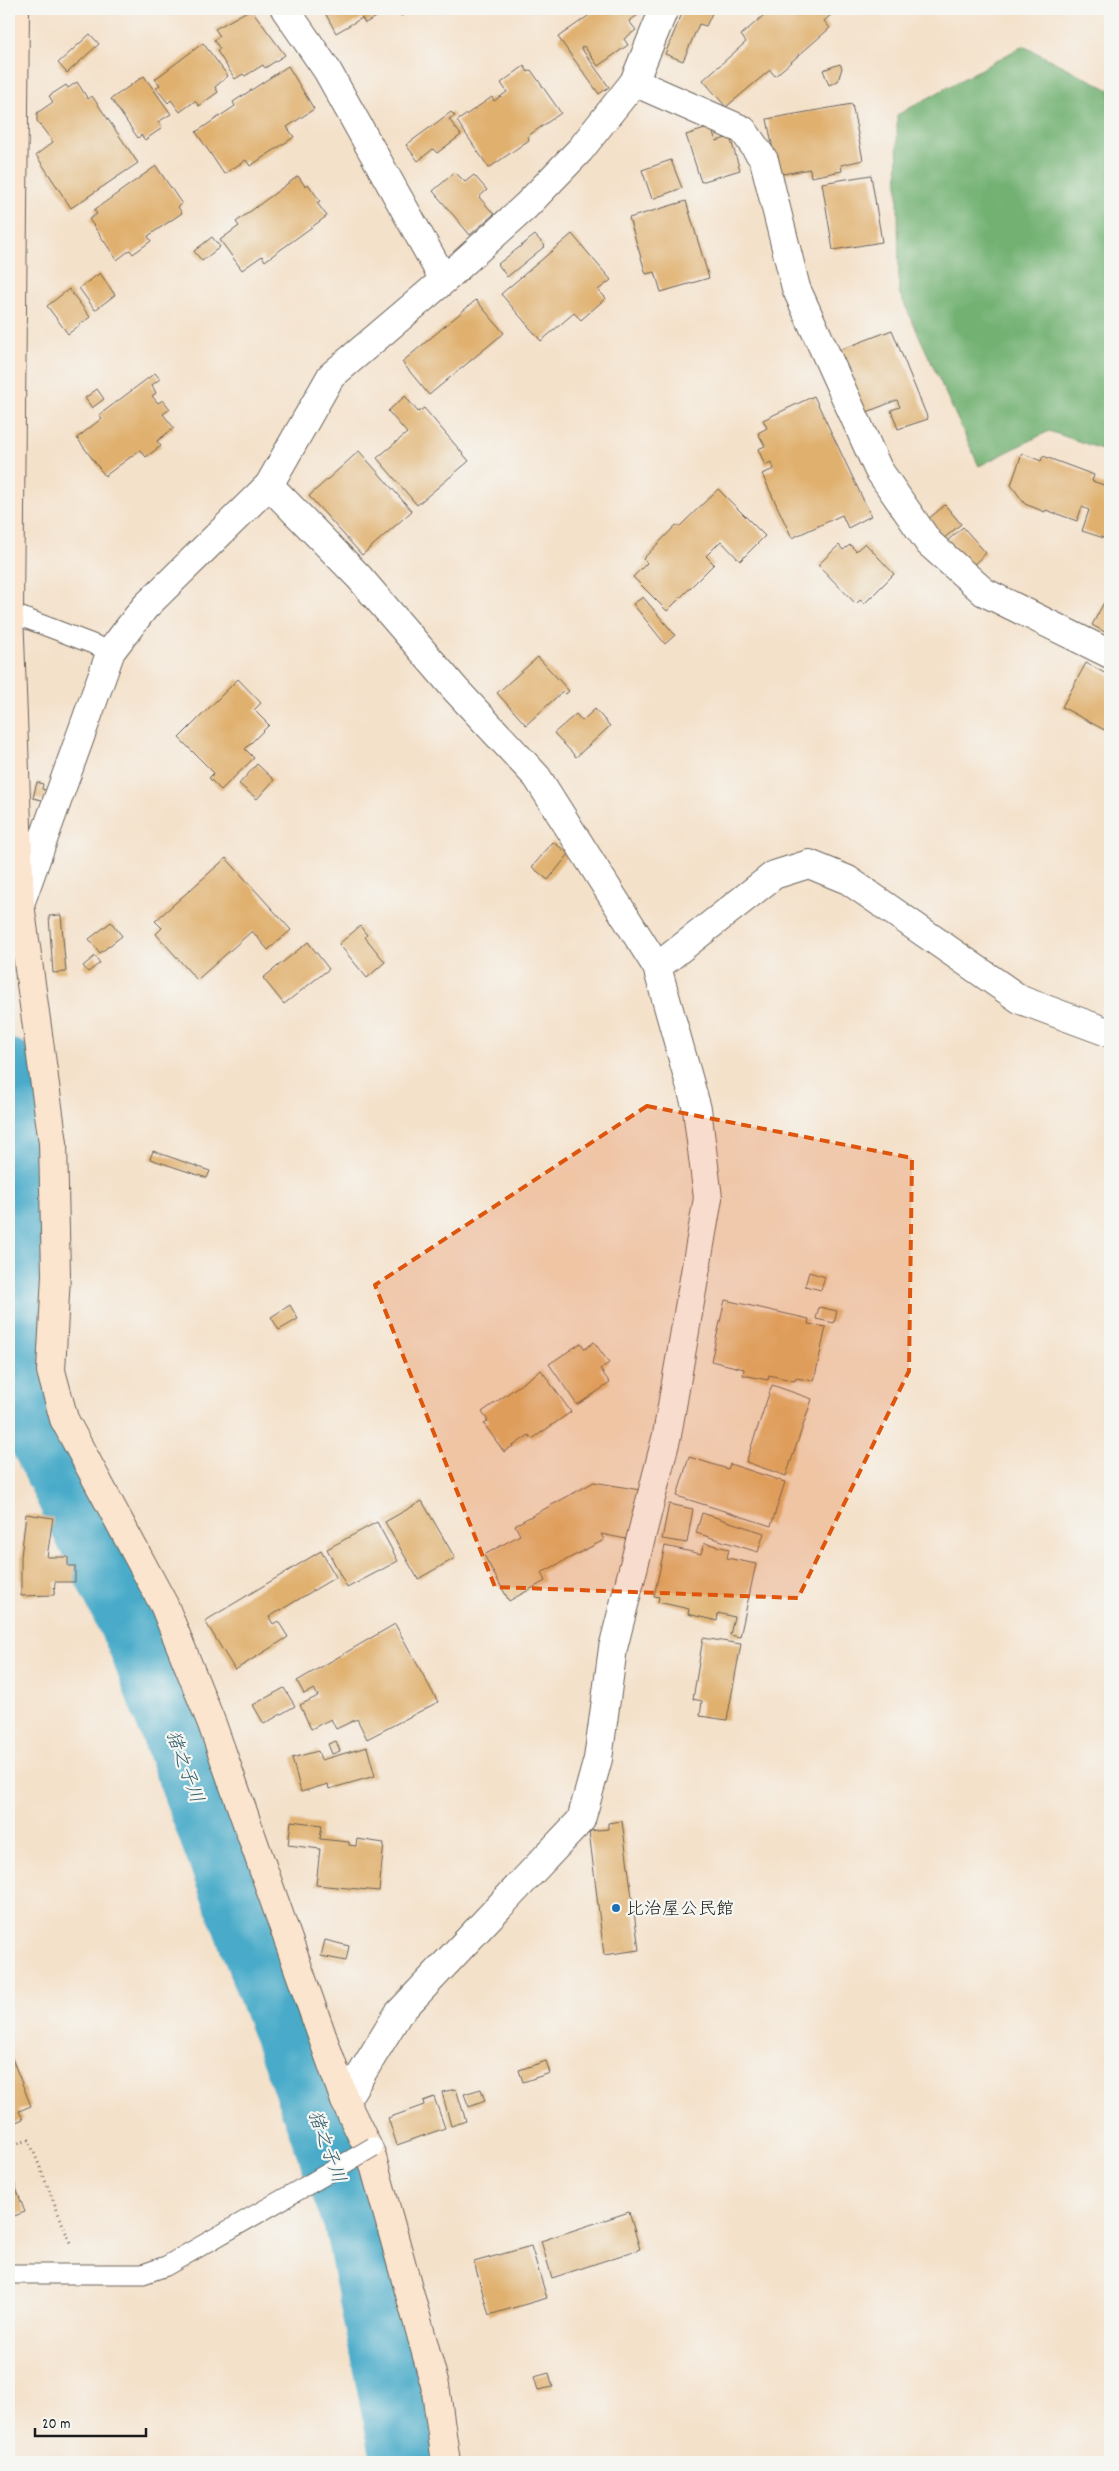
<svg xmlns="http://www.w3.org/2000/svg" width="1119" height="2471" font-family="Dekko,'Klee One',sans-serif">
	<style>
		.forest { fill: #72b172; stroke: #476647 }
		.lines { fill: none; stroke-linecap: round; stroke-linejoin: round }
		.river { stroke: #4aabc9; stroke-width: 66 }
		.building { fill: #e0b06e }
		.lane-casing { stroke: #686159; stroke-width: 21 }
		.street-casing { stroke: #686159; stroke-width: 30 }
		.secondary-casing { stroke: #686159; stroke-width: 30 }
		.path { stroke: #686159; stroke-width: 3; stroke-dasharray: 1 4; stroke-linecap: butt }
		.lane { stroke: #fff; stroke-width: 19 }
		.street { stroke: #fff; stroke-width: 28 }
		.secondary { stroke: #fbe5cf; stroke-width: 28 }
		.lane-bridge-casing { stroke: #686159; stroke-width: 21; stroke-linecap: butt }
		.lane-bridge { stroke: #fff; stroke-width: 19 }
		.marked { fill: #de560d; fill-opacity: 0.2; stroke: #de560d; stroke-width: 4; stroke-dasharray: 10 6; stroke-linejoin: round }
		.poi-dot { fill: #1f6fb2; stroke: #f6f6f2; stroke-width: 2 }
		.labels { text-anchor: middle; stroke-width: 4.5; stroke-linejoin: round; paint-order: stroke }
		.poi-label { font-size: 18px; fill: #1c1c1c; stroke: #f6f6f2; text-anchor: start }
		.water-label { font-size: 19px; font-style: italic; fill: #315c6a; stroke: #f6f6f2 }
	</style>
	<rect width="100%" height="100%" fill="#f6f6f2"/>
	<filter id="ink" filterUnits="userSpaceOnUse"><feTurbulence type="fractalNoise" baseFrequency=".02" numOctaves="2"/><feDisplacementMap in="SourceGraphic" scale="10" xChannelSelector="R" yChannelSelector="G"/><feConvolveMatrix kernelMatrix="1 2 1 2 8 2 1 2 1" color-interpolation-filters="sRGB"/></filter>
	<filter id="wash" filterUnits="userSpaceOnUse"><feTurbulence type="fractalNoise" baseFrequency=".0096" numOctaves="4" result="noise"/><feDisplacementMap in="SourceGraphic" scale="20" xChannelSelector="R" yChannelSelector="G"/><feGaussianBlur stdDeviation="1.12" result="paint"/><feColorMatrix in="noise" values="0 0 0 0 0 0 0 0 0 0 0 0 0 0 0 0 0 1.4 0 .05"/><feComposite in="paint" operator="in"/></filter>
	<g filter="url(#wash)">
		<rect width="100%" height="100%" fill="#f4e1ca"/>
		<polygon class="forest" points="1023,46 1110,90 1110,452 1049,431 979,466 899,292 897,115"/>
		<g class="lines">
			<polyline class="river" points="9,1072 24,1112 25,1403 140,1641 356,2220 405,2462"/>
		</g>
		<g id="blocks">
			<g class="building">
				<polygon points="251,9 285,55 265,68 263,65 245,76 243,74 235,79 217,51 220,49 214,40 220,36 215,29"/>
				<polygon points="323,9 414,9 401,16 398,11 392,14 390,10 365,23 362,18 336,33"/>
				<polygon points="598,9 647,9 629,21 636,30 624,39 628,45 598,66 584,46 581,48 609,87 599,94 558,37"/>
				<polygon points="684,9 714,9 706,26 699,24 683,61 665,54"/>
				<polygon points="771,9 827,9 832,14 824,21 830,28 775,76 770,70 726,107 703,80 746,42 741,35"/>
				<polygon points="90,34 99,44 67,73 58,63"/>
				<polygon points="203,43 228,76 215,87 218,92 199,106 195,101 180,112 171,100 168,103 156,88 160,85 155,79"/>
				<polygon points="840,64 842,68 838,81 829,85 823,70"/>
				<polygon points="288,66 314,109 287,127 294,137 250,166 246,160 224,174 196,132 235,106 233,102"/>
				<polygon points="524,66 528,72 531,70 561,113 528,136 529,140 489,168 457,121 492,97 494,101 507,92 501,83"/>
				<polygon points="144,76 171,114 158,122 162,128 145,140 141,135 138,138 111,99"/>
				<polygon points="77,82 88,99 92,96 138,163 71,208 36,155 53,142 37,121 37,113 53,102 49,96 66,85 68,88"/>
				<polygon points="852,104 863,160 841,165 842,171 811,177 810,169 778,175 767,119"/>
				<polygon points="451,112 455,116 449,119 461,135 437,153 433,149 418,161 406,145"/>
				<polygon points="711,127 716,141 730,137 740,170 701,182 686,135"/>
				<polygon points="671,160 682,188 652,199 642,170"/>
				<polygon points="156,166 182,204 178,207 182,213 148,236 151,241 133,254 130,250 117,260 89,219 97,214 94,210"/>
				<polygon points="455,172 465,182 474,175 487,190 479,197 494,214 470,235 433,191"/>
				<polygon points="871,175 882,242 833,250 822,183"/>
				<polygon points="298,176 305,186 308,184 320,201 317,203 327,216 265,261 262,256 242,270 220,240 239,226 236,222"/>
				<polygon points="686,201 709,278 661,292 655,272 646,274 629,218"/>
				<polygon points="572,234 611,280 598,290 606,298 581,320 574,313 541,341 501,294"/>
				<polygon points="535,235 545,246 507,277 498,264"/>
				<polygon points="212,237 220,247 202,261 194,251"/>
				<polygon points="100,273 115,295 95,310 79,288"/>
				<polygon points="69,289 90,317 68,334 47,306"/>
				<polygon points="476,300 504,333 429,395 402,362"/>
				<polygon points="892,330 928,419 898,429 891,410 900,407 897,400 862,414 837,351"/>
				<polygon points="155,373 160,379 152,385 156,393 152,396 158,403 163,400 170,409 163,414 174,428 157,441 161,446 146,457 140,450 105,476 77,438 102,418 99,415"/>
				<polygon points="97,389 104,399 92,408 85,398"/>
				<polygon points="405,396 418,412 424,408 469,461 417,505 377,458 407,433 388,411"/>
				<polygon points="814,396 871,516 848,528 842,515 792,538 762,474 774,469 771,462 765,465 758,449 765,446 758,433 767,428 763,420"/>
				<polygon points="359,451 412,511 362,555 309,496"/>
				<polygon points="1022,453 1041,461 1043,456 1094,475 1092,481 1110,487 1110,540 1082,531 1089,510 1082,507 1077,521 1046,510 1045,512 1025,504 1011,485"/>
				<polygon points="718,489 765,536 740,561 721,541 706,556 714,564 667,611 633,577 647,563 643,559 676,525 679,527"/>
				<polygon points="945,505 961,524 943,539 927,520"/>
				<polygon points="963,527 986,553 969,569 945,543"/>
				<polygon points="865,543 894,574 864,604 860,600 856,604 818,565 839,545 843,550 850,545 856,551"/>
				<polygon points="1108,595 1110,597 1110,635 1092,625"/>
				<polygon points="643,597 675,635 665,644 633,604"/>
				<polygon points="538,657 569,691 566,694 563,691 526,725 497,693"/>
				<polygon points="1086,663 1110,676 1110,733 1062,707"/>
				<polygon points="238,679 261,703 254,710 269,725 245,749 254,758 221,790 209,778 214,773 179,738"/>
				<polygon points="595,709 610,726 576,757 554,733 576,714 582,721"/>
				<polygon points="257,764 274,780 257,799 239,784"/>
				<polygon points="37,782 43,784 42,789 48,791 46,801 33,798"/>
				<polygon points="553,842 569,854 548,880 532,867"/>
				<polygon points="226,858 291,930 268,950 252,931 197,980 156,934 162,928 155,921"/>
				<polygon points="61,915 66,972 53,973 49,916"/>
				<polygon points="111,922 122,936 100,953 89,939"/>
				<polygon points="360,926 367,935 365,937 385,962 367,978 339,944"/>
				<polygon points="308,942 329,969 284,1004 263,978"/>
				<polygon points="95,956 100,963 88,972 83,966"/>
				<polygon points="153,1151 210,1171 207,1178 150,1159"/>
				<polygon points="809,1272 825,1277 821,1290 805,1286"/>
				<polygon points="725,1300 809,1319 808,1324 826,1327 814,1381 796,1378 795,1381 769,1375 768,1380 743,1375 744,1369 711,1361"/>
				<polygon points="290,1305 298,1319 279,1330 271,1317"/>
				<polygon points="819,1307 837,1311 834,1323 816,1319"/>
				<polygon points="594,1342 609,1363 600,1369 610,1383 577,1405 549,1364 581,1343 585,1349"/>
				<polygon points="541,1370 571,1412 532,1439 529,1435 504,1452 484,1424 488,1421 482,1412"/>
				<polygon points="772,1385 812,1399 786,1476 746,1462"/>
				<polygon points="689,1457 728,1469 730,1464 785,1482 771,1526 677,1496"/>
				<polygon points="594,1482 640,1490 631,1540 601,1534 604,1540 541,1573 545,1581 509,1601 484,1555 520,1535 515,1525"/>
				<polygon points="422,1501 455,1558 418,1579 385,1522"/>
				<polygon points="669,1504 693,1509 687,1543 662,1539"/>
				<polygon points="702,1513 764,1533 758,1552 696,1533"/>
				<polygon points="26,1514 53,1518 47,1557 68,1557 68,1566 75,1566 75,1582 55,1582 54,1595 21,1596 21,1557"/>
				<polygon points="377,1522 398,1561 347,1588 327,1549"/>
				<polygon points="704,1543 729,1549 727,1558 756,1564 740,1637 730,1635 734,1617 718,1613 717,1621 688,1614 689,1609 658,1602 659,1597 654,1596 665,1546 701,1554"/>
				<polygon points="321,1551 336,1577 269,1617 273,1624 278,1621 288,1637 235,1670 205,1621"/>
				<polygon points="395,1624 438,1702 367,1739 357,1719 336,1729 331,1719 311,1729 300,1705 318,1696 314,1689 304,1694 297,1681"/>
				<polygon points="703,1638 741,1644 727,1720 700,1716 702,1701 693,1699"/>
				<polygon points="284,1688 295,1706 264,1724 253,1705"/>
				<polygon points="336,1741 340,1751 332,1754 328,1744"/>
				<polygon points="367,1747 375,1776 329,1789 328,1784 301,1792 292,1758 318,1751 321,1760"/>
				<polygon points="291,1821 322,1825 320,1839 349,1842 349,1845 356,1846 357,1839 384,1843 379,1891 316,1885 320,1849 288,1845"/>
				<polygon points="622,1821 639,1950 604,1955 589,1831 608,1829 608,1823"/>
				<polygon points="325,1940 349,1946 346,1961 321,1956"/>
				<polygon points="9,2051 31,2106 19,2111 23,2119 9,2125"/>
				<polygon points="546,2061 550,2073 523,2082 519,2070"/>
				<polygon points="456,2089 466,2121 451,2126 442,2092"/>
				<polygon points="481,2089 485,2101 469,2107 464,2094"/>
				<polygon points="434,2097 445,2128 397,2145 388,2118 424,2105 423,2101"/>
				<polygon points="9,2170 25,2212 9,2218"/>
				<polygon points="629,2212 640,2249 552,2278 541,2241"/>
				<polygon points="531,2246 547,2298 489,2315 474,2262"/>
				<polygon points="549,2373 553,2387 538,2390 534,2377"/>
			</g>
		</g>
	</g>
	<g filter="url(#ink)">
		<use href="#blocks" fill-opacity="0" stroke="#686159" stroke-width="1"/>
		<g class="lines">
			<defs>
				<g id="lane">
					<polyline points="9,612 111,651"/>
					<polyline points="9,2274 143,2274 166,2266 311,2183"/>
				</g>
				<g id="street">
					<polyline points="285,9 327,70 444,280"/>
					<polyline points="634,82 743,130 764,160 796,288 878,469 929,543 984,592 1110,654"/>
					<polyline points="269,485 359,577 456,690 537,777 657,967 697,1109 708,1198 667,1435 613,1648 598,1759 581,1820 398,2014 345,2101"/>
					<polyline points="20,904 111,651 145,607 269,485 331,376 444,280 526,206 580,150 634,82 664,9"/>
					<polyline points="657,967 774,875 809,864 848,880 1021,1000 1110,1033"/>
				</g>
				<polyline id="secondary" points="15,9 9,612 20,904 53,1143 56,1275 51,1371 64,1419 164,1605 212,1724 345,2101 371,2154 435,2385 446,2462"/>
			</defs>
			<use href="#lane" class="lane-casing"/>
			<use href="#street" class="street-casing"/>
			<use href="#secondary" class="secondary-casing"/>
			<polyline class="path" points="9,2146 29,2140 71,2245"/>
			<use href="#lane" class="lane"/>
			<use href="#street" class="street"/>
			<use href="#secondary" class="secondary"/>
			<defs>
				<polyline id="lane-bridge" points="311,2183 373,2147"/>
			</defs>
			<use href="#lane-bridge" class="lane-bridge-casing"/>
			<use href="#lane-bridge" class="lane-bridge"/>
		</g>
	</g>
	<path class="marked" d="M647,1106l265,52 -3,213 -111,227 -303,-11 -120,-302z"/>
	<circle class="poi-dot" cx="616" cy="1908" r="5"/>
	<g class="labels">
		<g class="poi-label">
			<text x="626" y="1914">比治屋公民館</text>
		</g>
		<g class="water-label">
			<text transform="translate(186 1766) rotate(70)" y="7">猪之子川</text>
			<text transform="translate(328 2146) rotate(70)" y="7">猪之子川</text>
		</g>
	</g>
	<rect width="1119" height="2471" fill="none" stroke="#f6f6f2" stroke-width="30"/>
	<path d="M35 2428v8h111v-8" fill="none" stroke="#1c1c1c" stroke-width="2.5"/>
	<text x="42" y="2428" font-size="15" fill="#1c1c1c" stroke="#f6f6f2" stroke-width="4" paint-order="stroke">20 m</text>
</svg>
